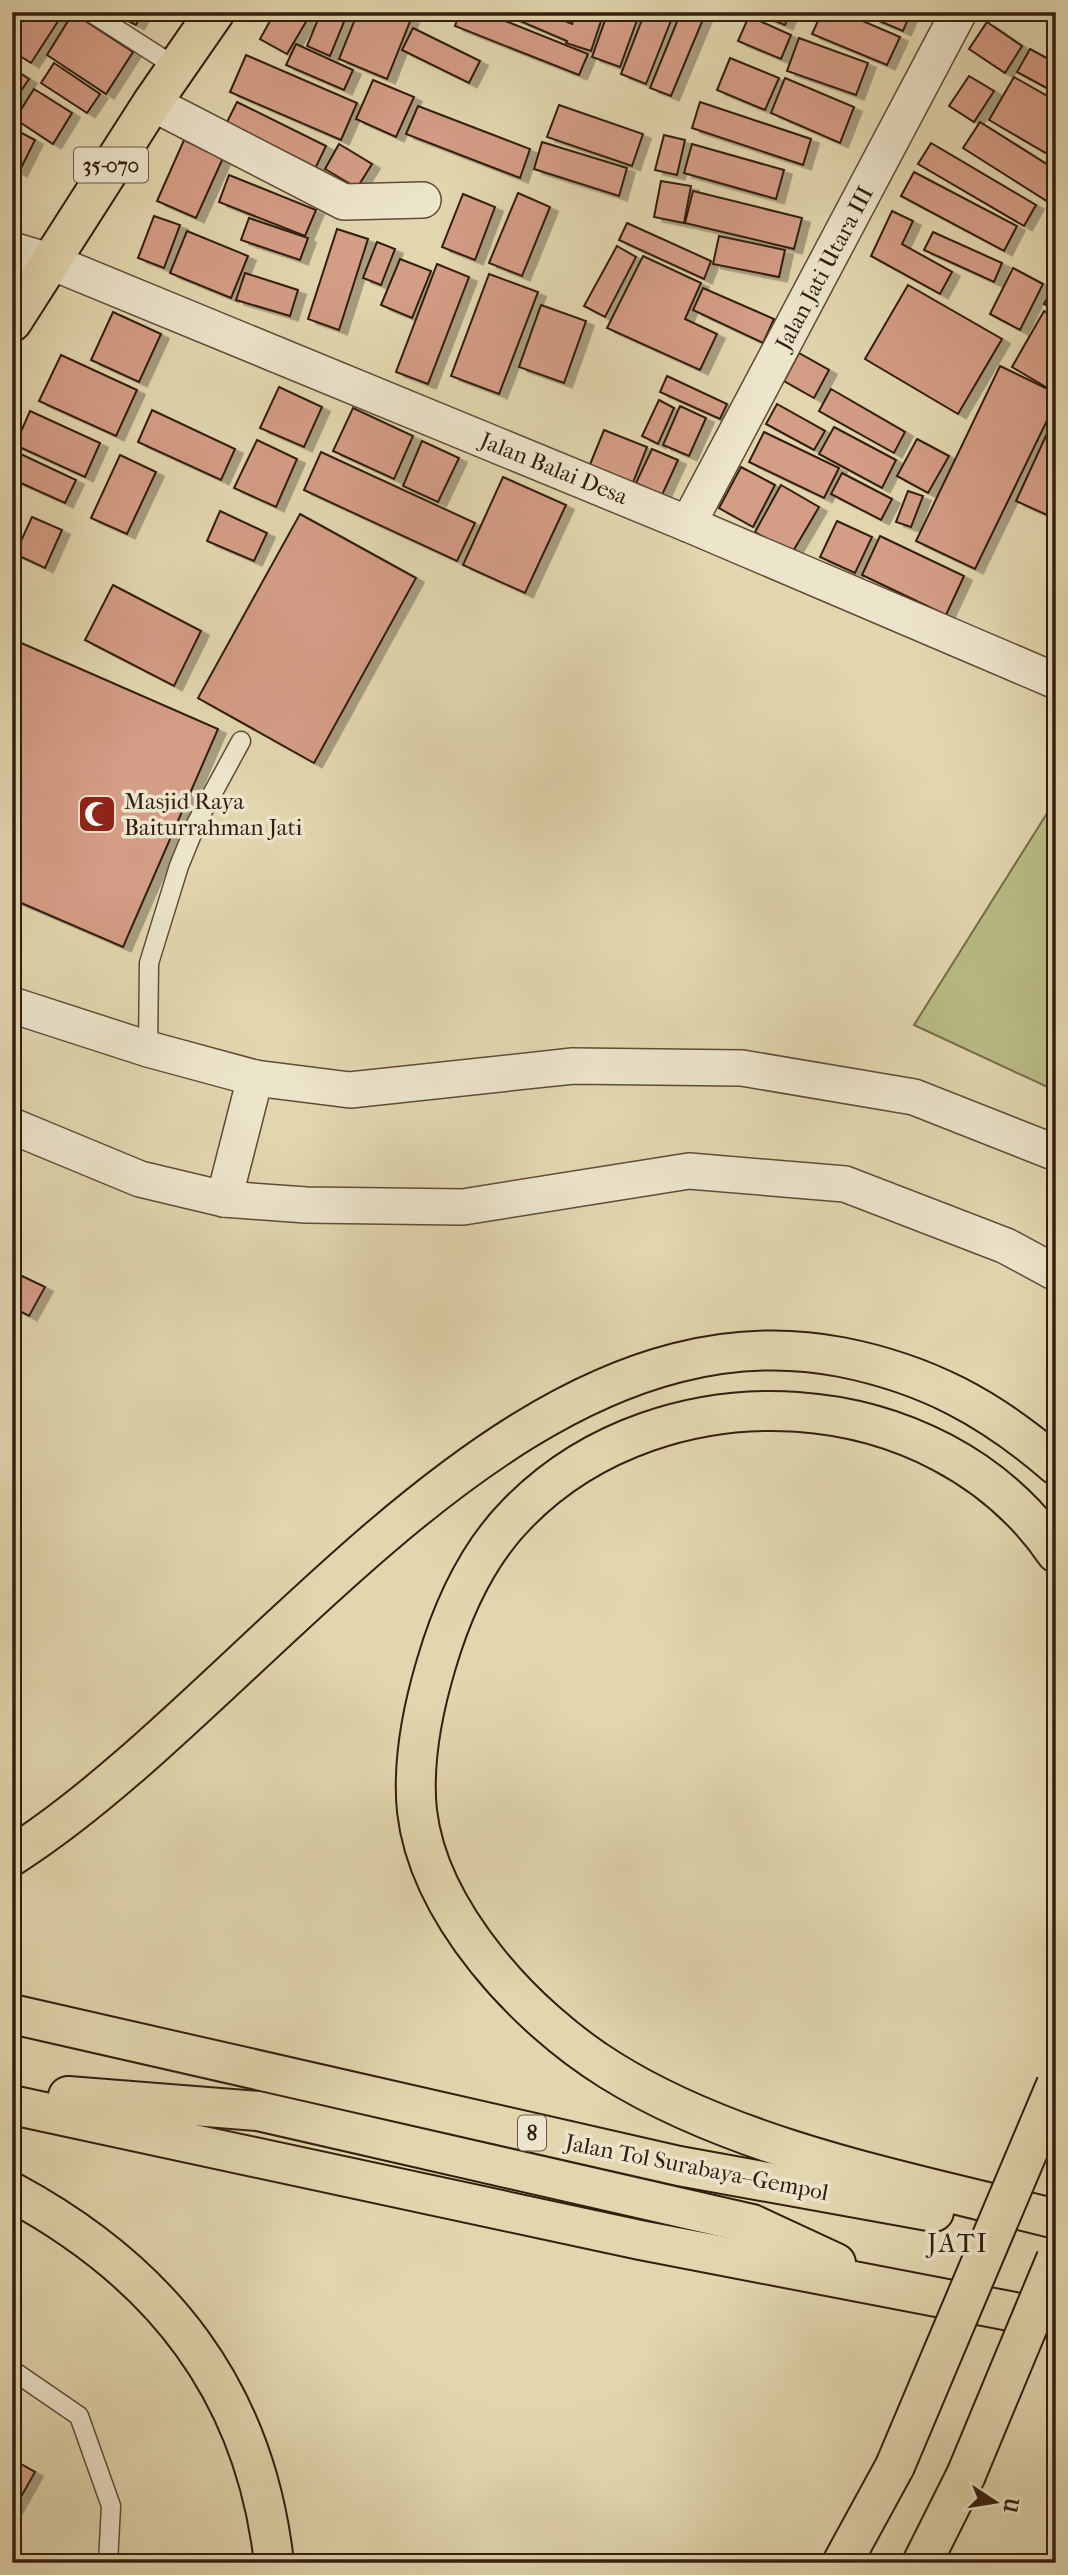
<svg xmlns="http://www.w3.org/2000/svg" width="1068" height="2575" font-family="'IM FELL French Canon',serif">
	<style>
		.green { fill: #babc86; stroke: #766d4a; stroke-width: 2 }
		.building { fill: #d49d86; stroke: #331e0f; stroke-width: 2; filter: url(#shadow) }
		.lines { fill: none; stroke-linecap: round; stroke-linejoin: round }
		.lane-casing { stroke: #5f4c37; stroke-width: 21 }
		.street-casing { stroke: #5f4c37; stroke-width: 38 }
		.primary-casing { stroke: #331e0f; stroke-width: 42 }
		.highway-casing { stroke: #331e0f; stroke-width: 42 }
		.lane { stroke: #ece4cb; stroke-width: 18 }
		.street { stroke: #ece4cb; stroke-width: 35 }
		.primary { stroke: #e2d6af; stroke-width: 38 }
		.highway { stroke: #e2d6af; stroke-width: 38 }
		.highway-bridge-casing { stroke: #331e0f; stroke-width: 42; stroke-linecap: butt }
		.highway-bridge { stroke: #e2d6af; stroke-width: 38 }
		.labels { text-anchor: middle; stroke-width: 7; stroke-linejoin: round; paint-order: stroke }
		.shield { fill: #ece4cb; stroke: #6a5947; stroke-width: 2 }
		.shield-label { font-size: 21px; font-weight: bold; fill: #331e0f }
		.street-label { font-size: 23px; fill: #331e0f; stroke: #ece4cb }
		.poi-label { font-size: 23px; fill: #331e0f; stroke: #ece4cb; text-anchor: start }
		.quarter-label { font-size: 26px; letter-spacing: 2px; fill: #331e0f; stroke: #ece4cb }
	</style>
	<defs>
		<filter id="shadow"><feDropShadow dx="8" dy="4.5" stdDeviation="0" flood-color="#0004"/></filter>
	</defs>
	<rect width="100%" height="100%" fill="#e2d6af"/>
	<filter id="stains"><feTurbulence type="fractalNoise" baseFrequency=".00286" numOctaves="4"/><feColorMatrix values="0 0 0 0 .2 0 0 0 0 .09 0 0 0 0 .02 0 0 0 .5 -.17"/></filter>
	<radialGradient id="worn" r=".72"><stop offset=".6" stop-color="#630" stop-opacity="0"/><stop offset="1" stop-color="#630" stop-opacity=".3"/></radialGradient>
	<polygon class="green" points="1056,799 1056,1091 914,1025"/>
	<g class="building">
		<polygon points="12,12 64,12 31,63 12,51"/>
		<polygon points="111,12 143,12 136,25"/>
		<polygon points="275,12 293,12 307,20 287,54 260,39"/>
		<polygon points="321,12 348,12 330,56 307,46"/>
		<polygon points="358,12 393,12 411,19 387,79 339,59"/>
		<polygon points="460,12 483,12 588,54 579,75 455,26"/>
		<polygon points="499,12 544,12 572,24 576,12 604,12 591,51 566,43 567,41"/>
		<polygon points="608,12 640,12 620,67 592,57"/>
		<polygon points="645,12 658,12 672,18 646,84 621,74"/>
		<polygon points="681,12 704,17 671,96 650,88"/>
		<polygon points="753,12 790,12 785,25"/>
		<polygon points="822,12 842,12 900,37 887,65 812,34"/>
		<polygon points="874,12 911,12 903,31 872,18"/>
		<polygon points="73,13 133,52 106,94 47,55"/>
		<polygon points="749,16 791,35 781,59 738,41"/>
		<polygon points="987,22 1022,46 1005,73 969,49"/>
		<polygon points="413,28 480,61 469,83 402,50"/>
		<polygon points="799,38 868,63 856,95 787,71"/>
		<polygon points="296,44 353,70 344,90 286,65"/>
		<polygon points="1030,49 1056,63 1056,93 1017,72"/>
		<polygon points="246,55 357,103 341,140 230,92"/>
		<polygon points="730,58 779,78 765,110 717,90"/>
		<polygon points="54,63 100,94 87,113 41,83"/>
		<polygon points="12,68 29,79 12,104"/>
		<polygon points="969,76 994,91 974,122 949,106"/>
		<polygon points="1014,77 1056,101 1056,159 989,120"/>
		<polygon points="785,78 854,107 840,143 771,113"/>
		<polygon points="373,80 414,97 396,137 356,119"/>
		<polygon points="34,89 72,113 53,144 15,119"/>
		<polygon points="237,102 326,146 312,175 223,130"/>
		<polygon points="700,102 811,139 803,165 692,128"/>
		<polygon points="559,105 643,134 632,166 547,137"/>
		<polygon points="418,106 530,149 520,178 406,134"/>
		<polygon points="980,122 1056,170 1056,200 1053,205 963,148"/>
		<polygon points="12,128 35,140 19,172 12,168"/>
		<polygon points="664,135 685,140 677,175 655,170"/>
		<polygon points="184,140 223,158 196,218 157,201"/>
		<polygon points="542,142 627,168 619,196 534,169"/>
		<polygon points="931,143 1036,205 1024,226 918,164"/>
		<polygon points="339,144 372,164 357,188 325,169"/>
		<polygon points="692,144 784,170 776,199 684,173"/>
		<polygon points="914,172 1017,226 1004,251 901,196"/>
		<polygon points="229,175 316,210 305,236 219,202"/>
		<polygon points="661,181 691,186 684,223 654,217"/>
		<polygon points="693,191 802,218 794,249 685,223"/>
		<polygon points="518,193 550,207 522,276 489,263"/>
		<polygon points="463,194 495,207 475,260 442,247"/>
		<polygon points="892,211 913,221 902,244 952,272 940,294 871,256"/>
		<polygon points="154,216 180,225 164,268 138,258"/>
		<polygon points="249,218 308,238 300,260 241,240"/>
		<polygon points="627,223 711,261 704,279 619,240"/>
		<polygon points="337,229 368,239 339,330 308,319"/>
		<polygon points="187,231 248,256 231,298 170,273"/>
		<polygon points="933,232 1002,263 994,282 924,250"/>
		<polygon points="719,236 785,250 779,277 713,264"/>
		<polygon points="377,242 395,249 381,285 363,278"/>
		<polygon points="617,246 636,257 605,317 584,306"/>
		<polygon points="643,256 701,283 685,319 717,334 700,370 607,328"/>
		<polygon points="400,259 431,271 412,318 381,305"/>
		<polygon points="437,264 469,277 428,384 396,372"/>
		<polygon points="1013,268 1043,284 1020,330 990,314"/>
		<polygon points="245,273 298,290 290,316 236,300"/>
		<polygon points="489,274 538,292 499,394 451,376"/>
		<polygon points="908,285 1002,339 958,414 865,359"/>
		<polygon points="1056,285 1056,311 1044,304"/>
		<polygon points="703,288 774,319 763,343 693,310"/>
		<polygon points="541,305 586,321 564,383 519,367"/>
		<polygon points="1044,311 1056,318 1056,382 1051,390 1012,367"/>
		<polygon points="113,312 161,334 139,382 91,360"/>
		<polygon points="799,353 829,370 814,398 784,381"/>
		<polygon points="61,355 137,390 116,436 39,401"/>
		<polygon points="1000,366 1056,393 1056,402 975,569 916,541"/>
		<polygon points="667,376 727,404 720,419 660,392"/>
		<polygon points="279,387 322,407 304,447 260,428"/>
		<polygon points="831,389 905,432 894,453 819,411"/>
		<polygon points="659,400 674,408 658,444 642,436"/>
		<polygon points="777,404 825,431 814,450 766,424"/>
		<polygon points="680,406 706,418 689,456 663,445"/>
		<polygon points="353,408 413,436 394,479 333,451"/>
		<polygon points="152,410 235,449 221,480 138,442"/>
		<polygon points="30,411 100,443 85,477 15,445"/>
		<polygon points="1056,414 1056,519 1016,501"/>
		<polygon points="834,427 896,460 882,488 819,454"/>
		<polygon points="604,430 647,447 632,485 589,467"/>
		<polygon points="764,432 839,468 824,498 749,462"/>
		<polygon points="917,439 949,456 928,493 897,476"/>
		<polygon points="257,440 297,459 276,507 234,488"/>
		<polygon points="422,441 459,458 438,502 403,486"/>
		<polygon points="652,449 678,460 662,495 636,483"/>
		<polygon points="12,450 76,480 65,503 12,479"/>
		<polygon points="321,452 475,523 457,561 304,490"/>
		<polygon points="120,455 156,472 127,534 91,518"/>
		<polygon points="741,467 775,485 753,527 719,508"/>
		<polygon points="842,473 892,499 881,520 831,494"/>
		<polygon points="503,477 566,505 525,593 463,565"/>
		<polygon points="781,485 819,507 792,553 755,532"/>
		<polygon points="908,491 923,496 911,527 896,522"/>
		<polygon points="220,511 267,533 254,561 207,541"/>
		<polygon points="300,514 416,578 314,763 198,698"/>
		<polygon points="32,517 62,530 45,568 15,554"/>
		<polygon points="837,521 872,537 855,573 820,557"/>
		<polygon points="880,536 964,576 946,615 862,575"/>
		<polygon points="113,585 201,631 174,686 85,640"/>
		<polygon points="19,642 218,729 123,947 12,899 12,657"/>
		<polygon points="22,1276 45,1287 29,1316 12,1307 12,1295"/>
		<polygon points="12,2459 35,2472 12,2513"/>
	</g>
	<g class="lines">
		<defs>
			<g id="lane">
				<polyline points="90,12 176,67"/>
				<polyline points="148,1049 149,963 179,866 197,822 241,741"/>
				<polyline points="12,2370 79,2416 111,2506 108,2563"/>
			</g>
			<g id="street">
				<polyline points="152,103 344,202 423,200"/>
				<polyline points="12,250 49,261 688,524 1056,681"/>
				<polyline points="688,524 959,12"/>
				<polyline points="12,1005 148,1049 255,1078 350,1090 573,1066 742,1068 914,1097 1056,1153"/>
				<polyline points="12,1126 140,1179 224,1199 306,1205 463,1207 689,1171 845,1184 1006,1246 1056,1273"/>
				<polyline points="224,1199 255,1078"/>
			</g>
			<polyline id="primary" points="12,322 152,103 215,12"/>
			<g id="highway">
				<path d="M1056,1553c-119,-174 -392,-189 -538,-40 -41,41 -66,97 -82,152 -14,47 -24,97 -19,146 12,103 109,207 193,259 128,80 300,112 446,149"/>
				<path d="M12,1856c246,-157 502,-562 829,-499 86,17 149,51 215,108"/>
				<polyline points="12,2014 679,2166 934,2212"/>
				<polyline points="68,2096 258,2111 752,2224 836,2263"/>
				<polyline points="12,2105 640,2240 1056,2320"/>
				<path d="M12,2192c150,81 243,199 262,371"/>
				<polyline points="842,2563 895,2466"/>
				<polyline points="922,2563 966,2475"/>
			</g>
		</defs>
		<use href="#lane" class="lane-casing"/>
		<use href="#street" class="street-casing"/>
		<use href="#primary" class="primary-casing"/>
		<use href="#highway" class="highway-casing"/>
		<use href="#lane" class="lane"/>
		<use href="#street" class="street"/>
		<use href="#primary" class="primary"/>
		<use href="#highway" class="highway"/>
		<defs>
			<g id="highway-bridge">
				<polyline points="895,2466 1056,2085"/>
				<polyline points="966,2475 1056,2259"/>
			</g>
		</defs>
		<use href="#highway-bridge" class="highway-bridge-casing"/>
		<use href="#highway-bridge" class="highway-bridge"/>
	</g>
	<defs>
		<symbol id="mosque-square" viewBox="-11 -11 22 22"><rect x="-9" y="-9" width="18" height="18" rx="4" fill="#8f2418" stroke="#ece4cb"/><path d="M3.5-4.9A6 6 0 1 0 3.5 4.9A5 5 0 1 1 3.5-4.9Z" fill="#fff"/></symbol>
	</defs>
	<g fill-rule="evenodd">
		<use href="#mosque-square" x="75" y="792" width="44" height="44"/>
	</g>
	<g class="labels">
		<g class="shield">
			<rect x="74" y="147.5" width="74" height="35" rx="5"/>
			<rect x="518" y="2115.5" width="28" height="35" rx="5"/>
		</g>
		<g class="shield-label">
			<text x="111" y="172">35-070</text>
			<text x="532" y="2140">8</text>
		</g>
		<g class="street-label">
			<text transform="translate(824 268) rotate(-62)" y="8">Jalan Jati Utara III</text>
			<text transform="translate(554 468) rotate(22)" y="8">Jalan Balai Desa</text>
			<text transform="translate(697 2167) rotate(11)" y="8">Jalan Tol Surabaya–Gempol</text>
		</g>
		<g class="poi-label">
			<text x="124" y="809">Masjid Raya<tspan x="124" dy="26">Baiturrahman Jati</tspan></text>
		</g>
		<g class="quarter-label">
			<text x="958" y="2252">JATI</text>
		</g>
	</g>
	<rect width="1068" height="2575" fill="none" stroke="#e2d6af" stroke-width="42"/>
	<rect x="14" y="14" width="1040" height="2547" fill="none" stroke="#331e0f" stroke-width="3.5"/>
	<rect x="21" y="21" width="1026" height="2533" fill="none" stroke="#331e0f" stroke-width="2"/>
	<g transform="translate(995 2502) rotate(102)" stroke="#ece4cb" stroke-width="5" paint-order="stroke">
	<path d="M0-5L12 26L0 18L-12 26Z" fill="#331e0f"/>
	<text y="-10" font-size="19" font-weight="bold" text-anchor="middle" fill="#331e0f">U</text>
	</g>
	<rect width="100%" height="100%" filter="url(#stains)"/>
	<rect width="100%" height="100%" fill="url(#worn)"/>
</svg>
